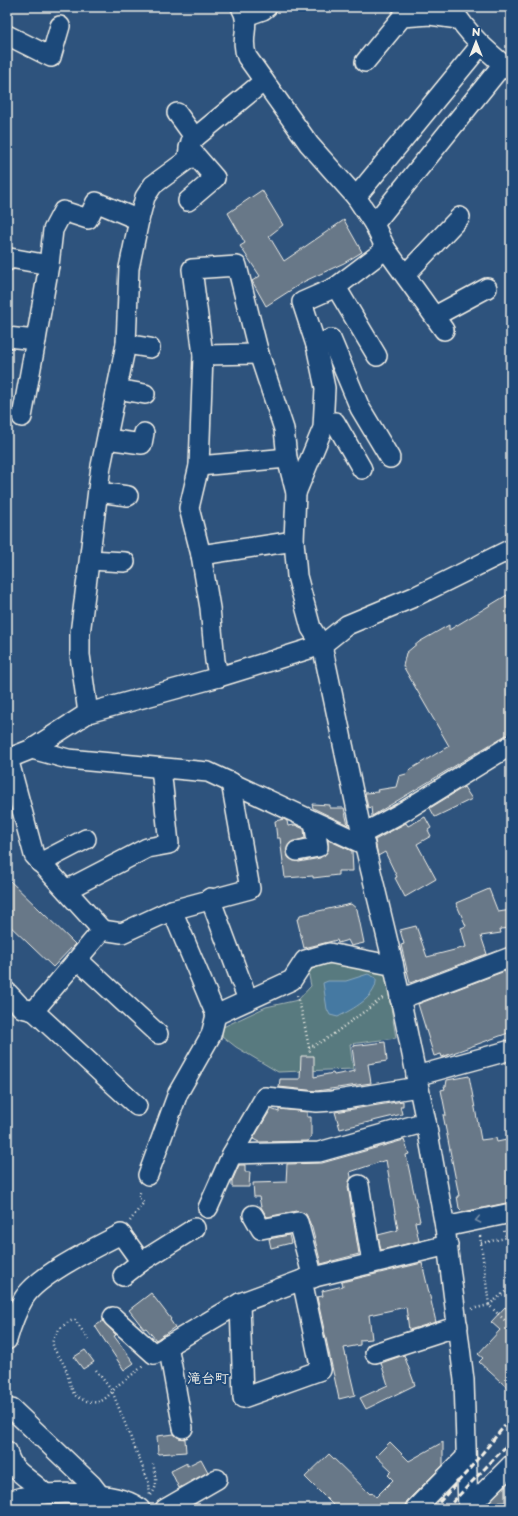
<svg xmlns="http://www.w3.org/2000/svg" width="518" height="1516" font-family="'Playpen Sans','Klee One',sans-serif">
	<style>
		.green { fill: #587a7f; stroke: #a6b6b4 }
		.water { fill: #4579a2; stroke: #8ba9be }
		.building { fill: #687888; stroke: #f4f1e8 }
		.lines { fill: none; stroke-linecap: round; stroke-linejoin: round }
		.minor-casing { stroke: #f4f1e8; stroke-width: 22 }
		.path { stroke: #f4f1e8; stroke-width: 2.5; stroke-dasharray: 1 3; stroke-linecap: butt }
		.minor { stroke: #1f4a7a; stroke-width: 19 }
		.rail { stroke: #f4f1e8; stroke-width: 3; stroke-dasharray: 6 3; stroke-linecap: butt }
		.oneway { stroke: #748da6 }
		.labels { text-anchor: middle; stroke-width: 4; stroke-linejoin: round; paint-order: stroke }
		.neighbourhood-label { font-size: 14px; font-weight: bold; fill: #f4f1e8; stroke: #1f4a7a }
	</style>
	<rect width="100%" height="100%" fill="#2e537d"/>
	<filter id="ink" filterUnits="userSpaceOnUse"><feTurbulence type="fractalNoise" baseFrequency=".025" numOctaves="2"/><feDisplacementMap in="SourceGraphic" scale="8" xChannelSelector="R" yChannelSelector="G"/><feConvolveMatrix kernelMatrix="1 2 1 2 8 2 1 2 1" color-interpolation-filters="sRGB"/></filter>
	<g filter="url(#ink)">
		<polygon class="green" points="332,960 385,971 396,1038 350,1044 353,1069 278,1072 236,1047 222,1036 221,1028 266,1007 298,1000 311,986 308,971"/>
		<path class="water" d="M368,974l8,4c2,19 -24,31 -38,39l-8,-2 -3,-6 -4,-26 5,-2h18z"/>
		<g class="building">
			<polygon points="262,190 283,225 269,236 284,261 344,220 362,252 344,263 305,281 266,306 252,281 260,276 240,246 245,243 228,213"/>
			<polygon points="507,595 511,601 511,732 372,816 371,807 368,808 365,793 378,792 377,790 396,787 399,776 406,774 411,769 449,746 403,666 406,653 419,642 449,625 449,630"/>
			<polygon points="464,787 472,799 435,817 430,808"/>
			<polygon points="312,804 330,805 330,808 344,808 348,825 313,808"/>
			<polygon points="425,817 431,828 428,830 431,836 417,844 436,879 405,897 395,878 397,877 385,852 378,856 375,840 406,823 408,826"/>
			<polygon points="284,819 287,821 288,826 295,825 304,829 305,838 290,843 286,853 289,858 299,862 320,858 328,851 328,840 352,851 353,871 338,871 338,875 313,878 313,876 285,878 280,838 277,838 275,821"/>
			<polygon points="7,878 75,944 53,967 7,923"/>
			<polygon points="489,889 498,912 511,910 511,928 500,929 501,933 481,936 487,954 410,983 401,945 404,944 400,930 416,926 427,957 466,947 461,928 466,926 456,903"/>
			<polygon points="351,904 357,909 364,943 351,946 348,940 338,943 337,940 304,948 297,919 299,919 300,915"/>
			<polygon points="505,971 511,986 511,1032 442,1057 441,1054 434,1056 418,1004"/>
			<polygon points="385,1042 387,1061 368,1064 371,1083 317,1091 279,1087 280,1079 300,1079 301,1056 314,1056 314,1077 333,1073 334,1075 355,1071 352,1046"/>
			<polygon points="469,1076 481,1140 496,1138 497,1142 511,1139 511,1202 463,1212 459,1208 457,1196 459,1196 443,1115 446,1115 441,1090 445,1089 444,1086 446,1086 447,1080"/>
			<polygon points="403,1101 403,1106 400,1106 402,1114 340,1129 335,1112"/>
			<polygon points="271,1109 279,1112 279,1109 307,1112 307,1117 311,1117 311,1136 308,1141 259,1142 253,1139"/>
			<polygon points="404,1140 409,1154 406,1155 420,1221 415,1222 419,1241 381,1250 378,1235 398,1230 386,1160 350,1172 351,1177 348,1187 359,1254 321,1264 312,1228 306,1214 296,1211 267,1217 261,1207 259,1197 254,1197 253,1183 286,1182 287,1164 322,1163"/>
			<polygon points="239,1165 245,1165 245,1172 250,1172 249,1187 232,1187 232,1181"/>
			<polygon points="289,1235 291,1243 271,1248 269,1239"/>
			<polygon points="422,1263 436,1322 409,1330 406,1307 369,1315 372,1339 360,1340 360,1345 344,1348 355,1395 339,1399 317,1297 323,1296 322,1291 343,1286 342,1282"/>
			<polygon points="151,1293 171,1319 170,1320 175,1327 156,1340 146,1328 144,1329 129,1310"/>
			<polygon points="505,1307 511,1313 511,1391 479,1362 483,1358 478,1354 500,1330 491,1322"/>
			<polygon points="103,1321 116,1335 114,1336 134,1363 124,1370 95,1326"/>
			<polygon points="85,1350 94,1362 83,1369 74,1357"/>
			<polygon points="404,1355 415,1385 366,1409 360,1398 388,1385 381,1363"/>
			<polygon points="174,1434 179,1438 185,1439 186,1452 158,1454 157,1436"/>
			<polygon points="390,1442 409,1461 443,1442 443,1465 407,1501 404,1509 337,1509 305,1477 329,1454 370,1494 372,1492 376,1497 393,1480 388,1475 392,1471 376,1456"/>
			<polygon points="201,1459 208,1472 179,1488 171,1471 187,1463 187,1466"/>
			<polygon points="505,1486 505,1502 488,1503"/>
		</g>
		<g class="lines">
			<defs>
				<g id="minor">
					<path d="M241,7c11,19 -2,31 6,50l62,87 47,53 18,27 12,25 58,81"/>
					<path d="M452,8c16,27 35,43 59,63"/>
					<polyline points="246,16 263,10 267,7"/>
					<polyline points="7,35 51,57 60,26"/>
					<polyline points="365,62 402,17 430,15 458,19"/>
					<polyline points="177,113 195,138"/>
					<polyline points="356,197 480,46"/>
					<polyline points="188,201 215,178 189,148"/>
					<polyline points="374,224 503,64"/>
					<polyline points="7,261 10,258 49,265"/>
					<polyline points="405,275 460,217"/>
					<polyline points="336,287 377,356"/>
					<polyline points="435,316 487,288"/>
					<polyline points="7,337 36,340 49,265 53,230 63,211 88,219 96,202 139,220"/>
					<polyline points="126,344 150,348"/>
					<polyline points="316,345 331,339 360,408 390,458"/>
					<polyline points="203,355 259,354"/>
					<polyline points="117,389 145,394"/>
					<polyline points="22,417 36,340"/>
					<polyline points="335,422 362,469"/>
					<polyline points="107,439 142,444 144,433"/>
					<polyline points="199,466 287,458"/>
					<polyline points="98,492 128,496"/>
					<polyline points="296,493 323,428 325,388 316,345 302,302 336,287 386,249"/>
					<polyline points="201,555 294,541"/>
					<polyline points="90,560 125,562"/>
					<polyline points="219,677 215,661 210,608 201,555 189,508 199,466 203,355 192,269 237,266 259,354 284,429 287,458 296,493 294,541 297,576 311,628 322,645 362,834 393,963 426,1122 445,1227 464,1380 468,1509"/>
					<polyline points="88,713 80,655 80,634 101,466 126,344 129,268 139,220 145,197 153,185 187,160 191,141 264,81"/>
					<polyline points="32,749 68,759 208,772 365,845"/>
					<polyline points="8,758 34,855 102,930 122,933 172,910 250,889 231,782"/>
					<polyline points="7,759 32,749 88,713 219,677 322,645 347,625 414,597 511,549"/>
					<polyline points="362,834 401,813 511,745"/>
					<polyline points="297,851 318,847 314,822"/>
					<polyline points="40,863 86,839"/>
					<polyline points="66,890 147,848 169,844 161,768"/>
					<polyline points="210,898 248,1000"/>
					<polyline points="172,910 216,1015"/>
					<polyline points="102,930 34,1011 137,1106"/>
					<polyline points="78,960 158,1034"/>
					<polyline points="7,992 22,1008 34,1011"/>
					<polyline points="400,999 511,957"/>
					<polyline points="416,1076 511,1050"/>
					<polyline points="232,1154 319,1152 426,1122"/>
					<polyline points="148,1175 178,1093 211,1035 216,1015 292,980 305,960 329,953 385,964 393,963"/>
					<polyline points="359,1185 372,1263"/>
					<polyline points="208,1208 232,1154 265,1097 317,1102 332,1101 418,1087"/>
					<polyline points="253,1215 261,1229 298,1222 313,1278"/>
					<polyline points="445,1227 511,1213"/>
					<polyline points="123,1276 141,1262 195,1228"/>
					<polyline points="240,1303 243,1398 321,1370 302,1280"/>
					<polyline points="113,1317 154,1354 240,1303 302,1280 448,1245"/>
					<path d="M7,1340c4,-14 10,-30 17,-42 14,-23 72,-51 97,-64l20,28"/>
					<polyline points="168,1345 183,1428"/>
					<polyline points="375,1353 458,1326"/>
					<polyline points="12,1409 92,1485 99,1494"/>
					<path d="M7,1451c5,23 23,26 38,43"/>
					<path d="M7,1501c9,-2 18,-5 27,-6 25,-3 88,-4 106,14"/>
					<polyline points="468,1508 511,1465"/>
					<polyline points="165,1509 217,1479"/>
					<polyline points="415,1509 466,1457"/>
				</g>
			</defs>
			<use href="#minor" class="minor-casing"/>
			<g class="path">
				<path d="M297,996c6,17 9,38 13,56"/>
				<polyline points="309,1048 328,1038 384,997"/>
				<polyline points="130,1221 144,1202 138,1198 141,1190"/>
				<polyline points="480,1236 489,1305"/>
				<polyline points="506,1238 511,1237"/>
				<polyline points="481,1243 506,1238 504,1230"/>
				<polyline points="489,1305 511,1287"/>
				<polyline points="472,1309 489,1305 498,1314"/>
				<polyline points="498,1314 511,1326"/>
				<path d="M89,1340l-14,-20c-8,0 -25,16 -22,25 1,6 7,12 10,18 5,8 7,26 12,32 5,5 17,8 23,7 11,-3 15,-14 24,-20 7,-5 14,-10 21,-16"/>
				<polyline points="96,1370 112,1391 149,1483 150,1497"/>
				<path d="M151,1495c8,-10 5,-19 2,-31"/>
			</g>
			<use href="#minor" class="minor"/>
			<g class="rail">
				<polyline points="433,1509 467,1472 511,1418"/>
				<polyline points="446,1509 511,1441"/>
			</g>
		</g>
		<defs><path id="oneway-chevron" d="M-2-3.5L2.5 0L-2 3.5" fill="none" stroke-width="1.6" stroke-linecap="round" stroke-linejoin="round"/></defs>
		<use class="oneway" href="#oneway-chevron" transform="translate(478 1220) rotate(168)"/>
	</g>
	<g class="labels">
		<g class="neighbourhood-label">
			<text x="208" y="1383">滝台町</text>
		</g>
	</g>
	<rect width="518" height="1516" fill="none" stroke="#1f4a7a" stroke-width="24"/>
	<rect x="12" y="12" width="494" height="1492" fill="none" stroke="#f4f1e8" stroke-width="1.5" filter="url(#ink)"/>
	<g transform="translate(476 42)" stroke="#1f4a7a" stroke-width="3" paint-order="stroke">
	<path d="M0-3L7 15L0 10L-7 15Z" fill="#f4f1e8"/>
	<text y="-6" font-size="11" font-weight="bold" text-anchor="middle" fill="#f4f1e8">N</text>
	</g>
</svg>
